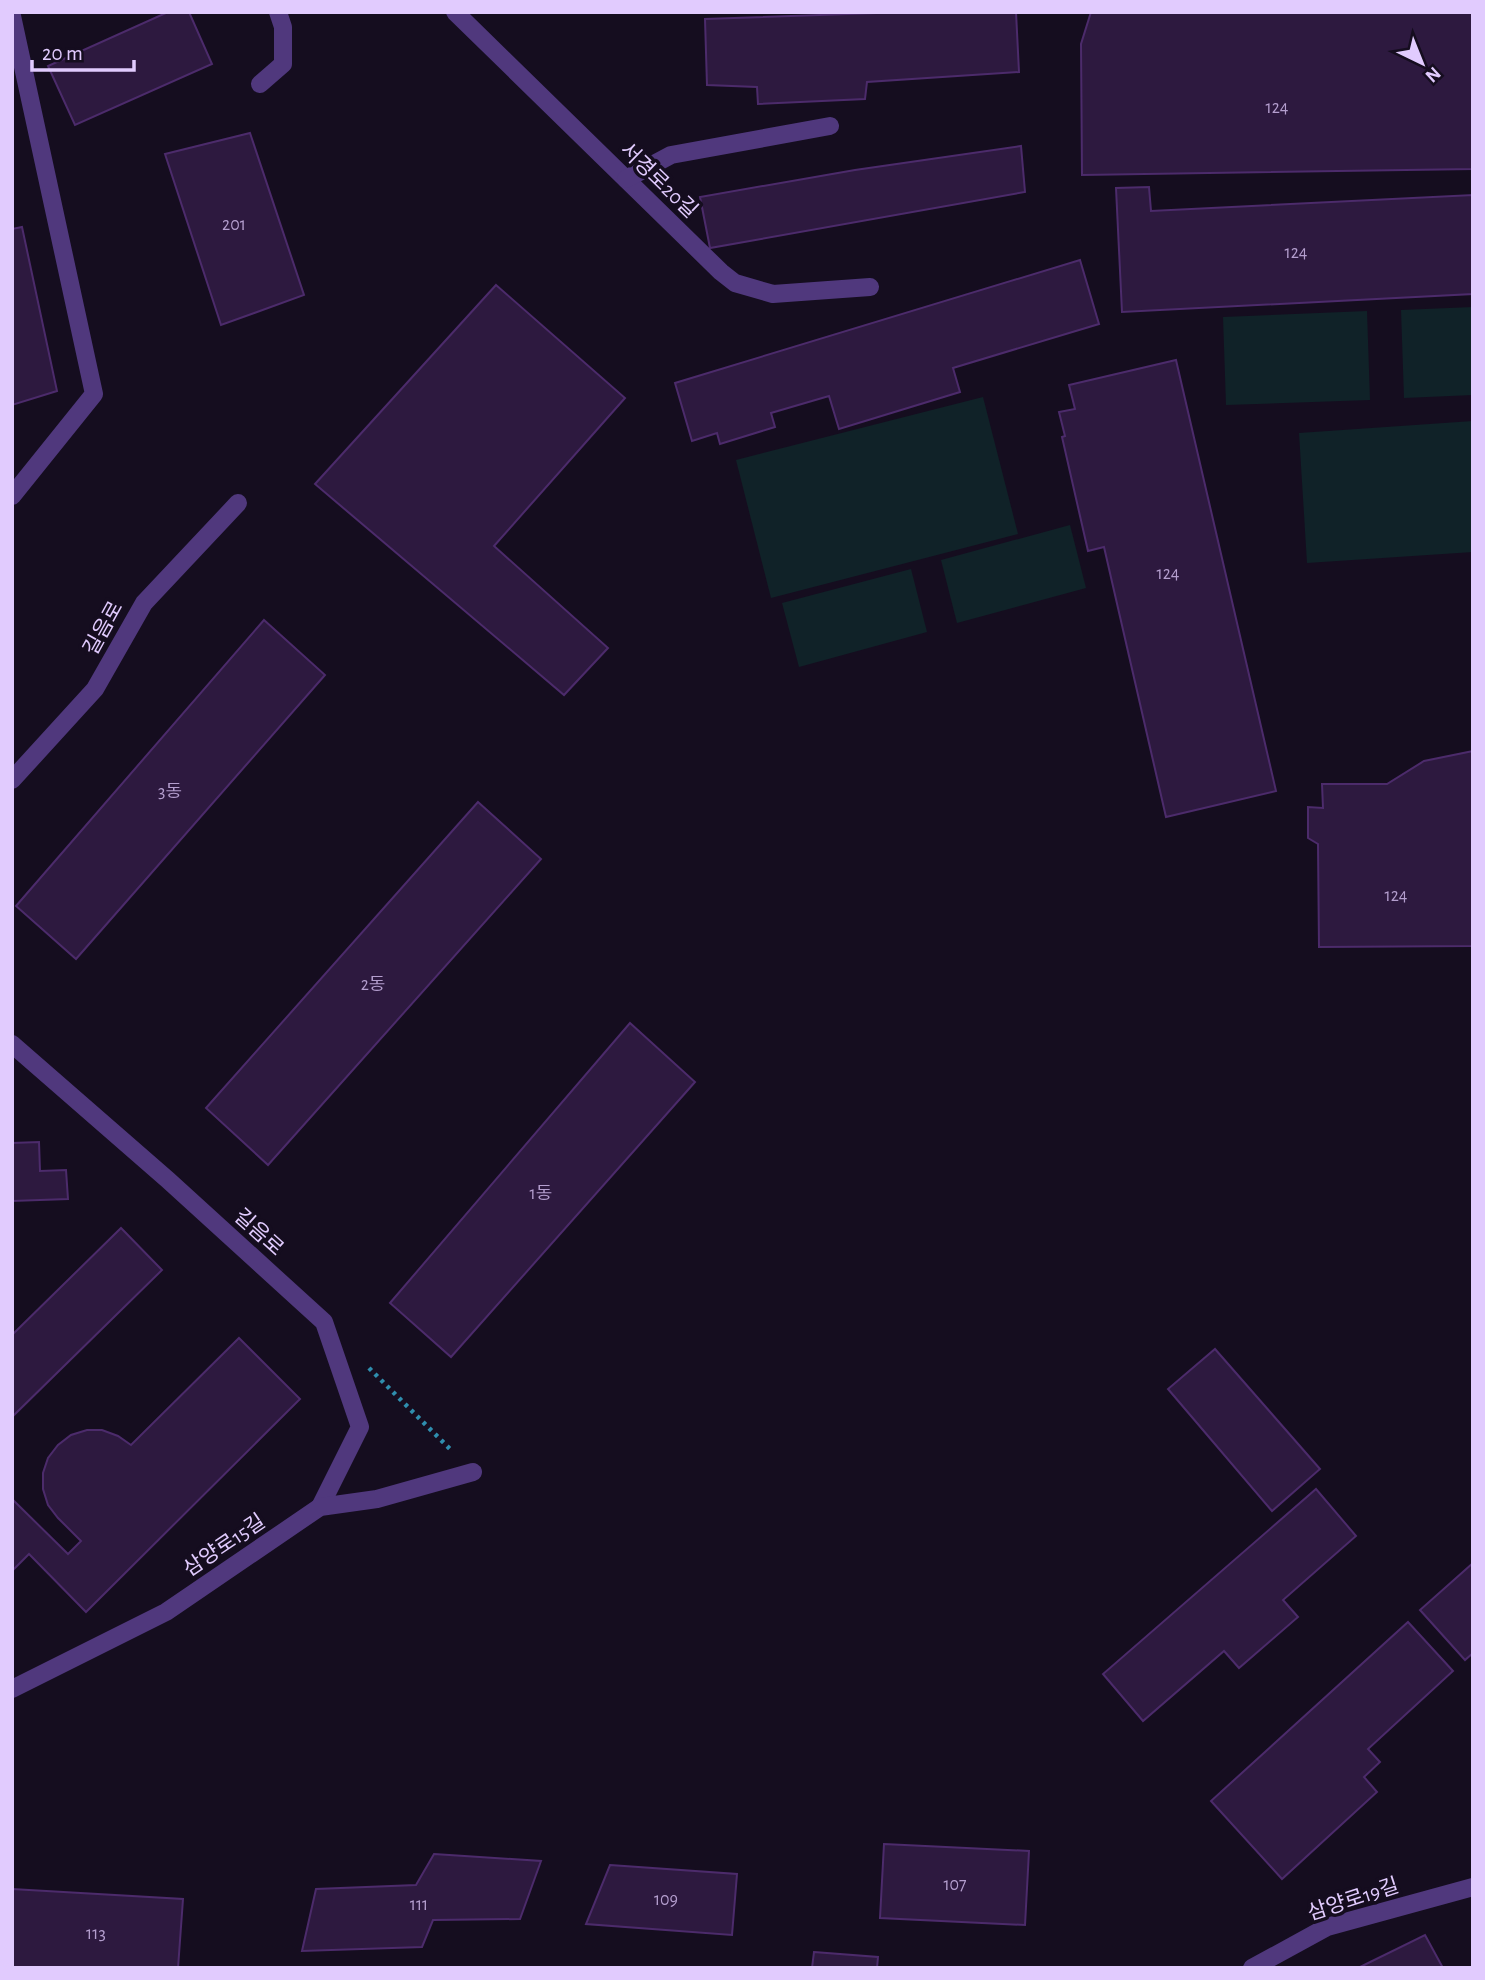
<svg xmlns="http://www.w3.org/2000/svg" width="1485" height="1980" font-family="'Alegreya Sans','Noto Sans KR',sans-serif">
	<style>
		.green { fill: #102228 }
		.building { fill: #2d193f; stroke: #4c2b6b; stroke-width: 2 }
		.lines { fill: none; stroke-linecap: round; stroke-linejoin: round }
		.path { stroke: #2f8eae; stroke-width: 4.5; stroke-dasharray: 3.5 5; stroke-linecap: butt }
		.service { stroke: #50387d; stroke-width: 18 }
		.minor { stroke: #50387d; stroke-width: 18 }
		.tertiary { stroke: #50387d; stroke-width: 18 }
		.labels { text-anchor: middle; stroke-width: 7; stroke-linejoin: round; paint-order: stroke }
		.number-label { font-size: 18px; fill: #b49ece }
		.street-label { font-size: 21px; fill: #e1cbfe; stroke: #150d1f }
	</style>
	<rect width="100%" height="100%" fill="#150d1f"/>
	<g class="green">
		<polygon points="1473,307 1473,395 1404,398 1401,310"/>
		<polygon points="1367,311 1370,400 1226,405 1223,317"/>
		<polygon points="983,397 1018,534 771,598 736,460"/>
		<polygon points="1473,421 1473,552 1307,563 1299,433"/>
		<polygon points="1070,525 1086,588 957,623 941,560"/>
		<polygon points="911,569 927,632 799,667 782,603"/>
	</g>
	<g class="building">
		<polygon points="168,12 189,12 212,64 75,125 48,66"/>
		<polygon points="906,12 1016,12 1019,72 867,82 865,99 758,104 757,87 707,85 705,19"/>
		<polygon points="1091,12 1473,12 1473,169 1082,175 1081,44"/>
		<polygon points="250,133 304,295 221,325 165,154"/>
		<polygon points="1021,146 1025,192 710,248 700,197 855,170"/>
		<polygon points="1149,187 1151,211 1473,195 1473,294 1122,312 1116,188"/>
		<polygon points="22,227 57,391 12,405 12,229"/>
		<polygon points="1080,260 1099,324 953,368 960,392 839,429 829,396 771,413 775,427 720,444 717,433 692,441 675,383"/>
		<polygon points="496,285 625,398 494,546 608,648 564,695 315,484"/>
		<polygon points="1176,360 1276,791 1166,817 1104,547 1088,551 1062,437 1065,436 1059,412 1075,409 1069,385"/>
		<polygon points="264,620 325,675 76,959 16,906"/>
		<polygon points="1473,751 1473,946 1319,947 1318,844 1308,838 1308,807 1323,808 1322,784 1387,784 1424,761"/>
		<polygon points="478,802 541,859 268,1165 206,1108"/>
		<polygon points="630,1023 695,1082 451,1357 390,1303"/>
		<polygon points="39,1142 40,1171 66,1170 68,1199 12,1201 12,1143"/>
		<polygon points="121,1228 162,1270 12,1417 12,1335"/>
		<polygon points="239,1338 300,1399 86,1612 29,1554 12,1571 12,1499 68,1554 81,1541 58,1518 48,1505 43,1489 43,1473 48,1458 58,1445 71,1435 87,1430 102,1430 118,1436 131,1445"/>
		<polygon points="1215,1349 1320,1469 1272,1511 1168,1389"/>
		<polygon points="1316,1489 1356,1536 1283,1600 1298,1617 1239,1668 1224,1651 1143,1721 1103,1674"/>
		<polygon points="1473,1563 1473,1653 1465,1660 1420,1610"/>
		<polygon points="1408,1622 1453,1671 1368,1749 1380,1762 1364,1777 1377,1792 1282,1879 1211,1801"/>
		<polygon points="884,1844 1029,1851 1025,1925 880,1918"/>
		<polygon points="434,1854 541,1861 520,1919 433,1920 422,1947 302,1951 316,1889 416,1885"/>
		<polygon points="610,1865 737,1874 732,1935 586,1924"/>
		<polygon points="12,1889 183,1899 178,1968 12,1968"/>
		<polygon points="1425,1935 1443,1968 1358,1968"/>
		<polygon points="814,1952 878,1957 877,1968 812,1968"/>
	</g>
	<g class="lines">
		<polyline class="path" points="369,1368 452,1451"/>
		<polyline class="service" points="12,16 94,394 12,496"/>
		<g class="minor">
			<polyline points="455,12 721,272 735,283 773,294 870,287"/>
			<polyline points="260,84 283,64 283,27 278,12"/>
			<polyline points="626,179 671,155 830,126"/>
			<polyline points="12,780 95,689 144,603 238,503"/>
			<polyline points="12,1044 168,1180 324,1322 360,1427 320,1507"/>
			<polyline points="12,1689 166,1612 320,1507 377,1499 473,1472"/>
		</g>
		<polyline class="tertiary" points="1252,1968 1327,1927 1473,1887"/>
	</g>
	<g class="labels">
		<g class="number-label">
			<text x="1277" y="113">124</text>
			<text x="234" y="230">201</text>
			<text x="1296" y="258">124</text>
			<text x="1168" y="579">124</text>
			<text x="170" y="797">3동</text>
			<text x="1396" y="901">124</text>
			<text x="373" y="990">2동</text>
			<text x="541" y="1199">1동</text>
			<text x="955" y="1890">107</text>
			<text x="666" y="1905">109</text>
			<text x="419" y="1910">111</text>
			<text x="96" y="1939">113</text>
		</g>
		<g class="street-label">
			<text transform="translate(659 180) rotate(44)" y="7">서경로20길</text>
			<text transform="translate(103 628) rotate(-61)" y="7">길음로</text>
			<text transform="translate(259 1232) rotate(42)" y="7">길음로</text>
			<text transform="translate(224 1545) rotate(-34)" y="7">삼양로15길</text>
			<text transform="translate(1353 1899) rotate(-18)" y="7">삼양로19길</text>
		</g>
	</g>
	<rect width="1485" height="1980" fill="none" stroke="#e1cbfe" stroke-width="28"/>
	<g transform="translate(1422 63) rotate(137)" stroke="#150d1f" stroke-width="5" paint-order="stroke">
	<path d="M0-5L12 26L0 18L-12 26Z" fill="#e1cbfe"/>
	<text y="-10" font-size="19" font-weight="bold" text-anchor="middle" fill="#e1cbfe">N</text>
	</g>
	<path d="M32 60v10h102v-10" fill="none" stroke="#e1cbfe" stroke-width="3.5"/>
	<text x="42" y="60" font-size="21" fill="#e1cbfe" stroke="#150d1f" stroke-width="5" paint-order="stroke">20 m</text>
</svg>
